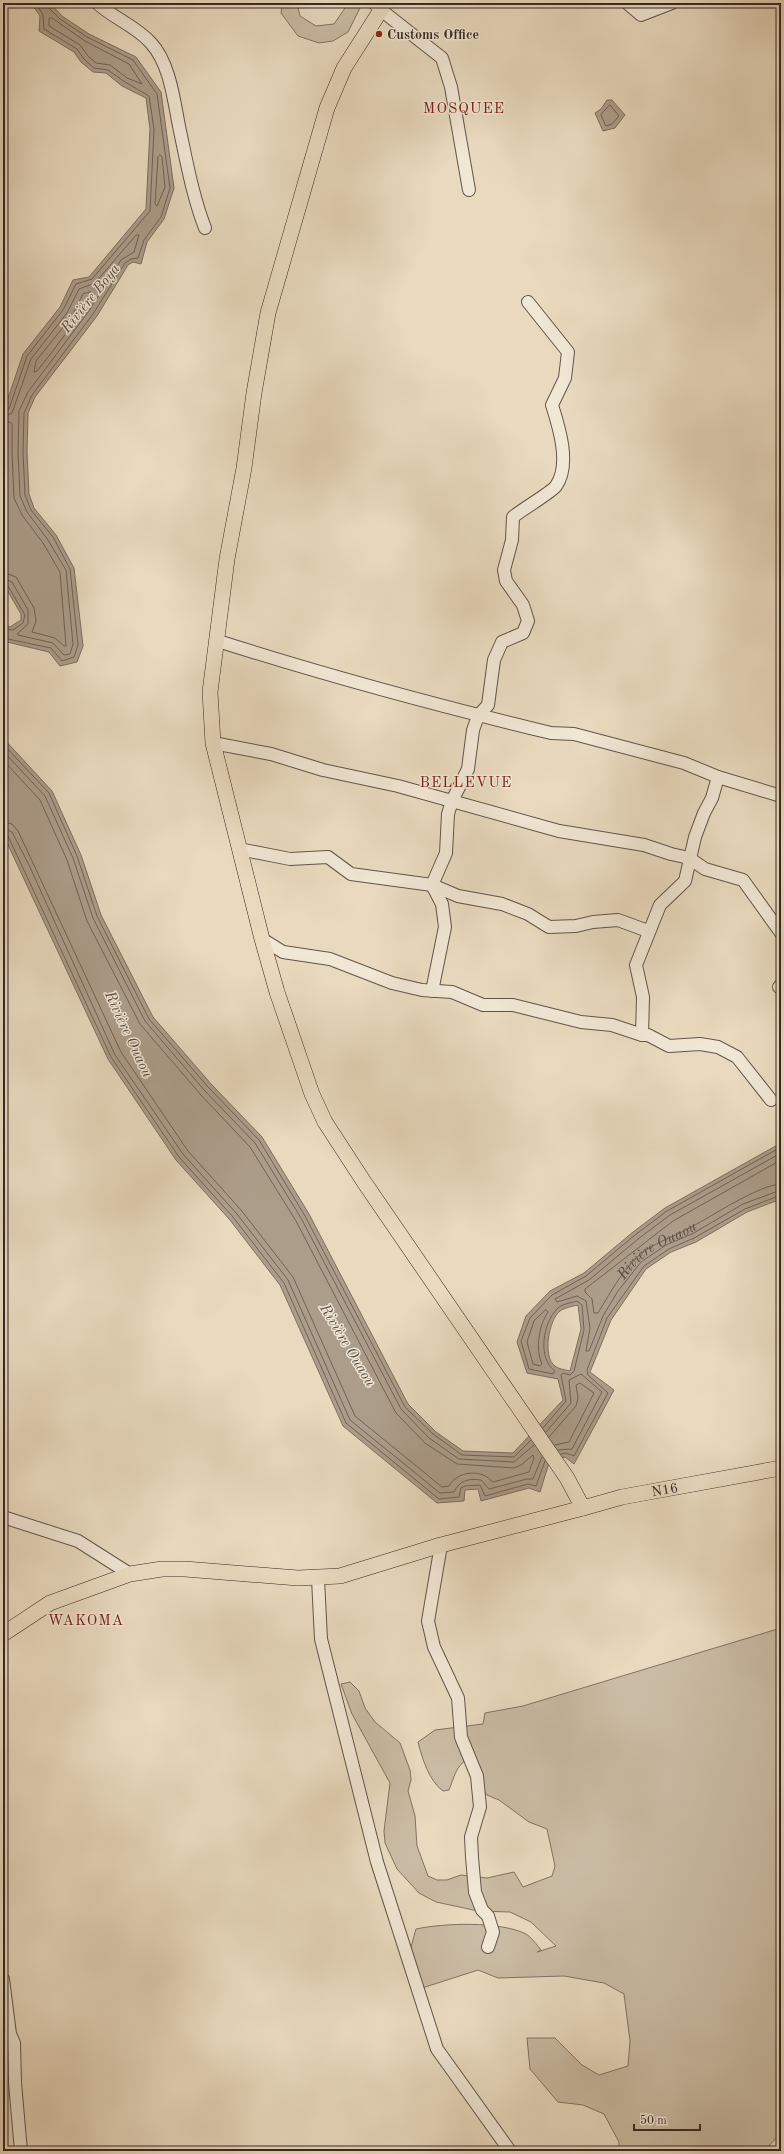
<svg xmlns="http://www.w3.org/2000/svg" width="784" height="2154" font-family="'Old Standard TT',serif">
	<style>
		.green { fill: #cabca4; stroke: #807264 }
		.water { fill: #ac9d8a; stroke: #7c6e61; fill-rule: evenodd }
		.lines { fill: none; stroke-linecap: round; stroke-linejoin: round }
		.shore { stroke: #706256; stroke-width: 1 }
		.minor-casing { stroke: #62544a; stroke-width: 14 }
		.major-casing { stroke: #352823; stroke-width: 16 }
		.minor { stroke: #f1e7d5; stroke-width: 12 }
		.major { stroke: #e9dabf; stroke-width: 15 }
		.poi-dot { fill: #8f2418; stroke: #f1e7d5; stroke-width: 1.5 }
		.labels { text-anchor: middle; stroke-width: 3; stroke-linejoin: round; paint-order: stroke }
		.poi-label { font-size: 14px; font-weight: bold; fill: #352823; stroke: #f1e7d5; text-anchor: start }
		.street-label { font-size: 14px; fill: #352823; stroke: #f1e7d5 }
		.neighbourhood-label { font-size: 15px; letter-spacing: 1px; fill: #7a1f14; stroke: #f1e7d5 }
		.water-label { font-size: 15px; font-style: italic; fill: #594b42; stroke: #f1e7d5 }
	</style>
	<rect width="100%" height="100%" fill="#e9dabf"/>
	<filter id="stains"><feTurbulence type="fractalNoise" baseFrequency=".005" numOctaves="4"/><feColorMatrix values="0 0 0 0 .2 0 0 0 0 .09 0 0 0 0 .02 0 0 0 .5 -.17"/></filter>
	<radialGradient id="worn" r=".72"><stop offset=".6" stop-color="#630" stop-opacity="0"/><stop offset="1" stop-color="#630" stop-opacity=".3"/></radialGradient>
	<g class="green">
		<polygon points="282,3 297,3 300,16 316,26 334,24 345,8 345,3 360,3 361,6 348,32 333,41 319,43 298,36 281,13"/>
		<path d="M781,1628v505l-17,18h-145v-9l-15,-28 -21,-9 -25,-3 -28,-33 -3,-31h28l27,27 17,10 29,-9 2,-25 -6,-47 -20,-11 -40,-7 -66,2 -20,-8 -62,20 -5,-43 5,-18c28,-6 84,-8 110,5 5,3 11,11 15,16l-4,2 19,-6 -25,-24 -21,-10 -32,-1 -42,-9 -17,-9 -22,-24 -12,-26 -1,-12 6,-48 -38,-69 -11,-30 9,-2 9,9 6,17 10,14 25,21 10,27 1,10 -3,11 7,25 2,30 11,30 9,4h10l14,-5 26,3 27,-6 9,15 29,-11 3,-10 -8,-37 -18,-7 -30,-22 -12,-5 -9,-12 -10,-24c-12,6 -14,19 -19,31l-6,1c-14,-10 -21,-33 -25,-49l17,-12 48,-6 2,-11 38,-7z"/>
	</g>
	<g class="water">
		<polygon points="31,3 50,3 62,16 89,34 136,57 161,92 174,188 164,219 147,242 141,264 133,262 128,265 97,316 35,397 28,413 27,452 29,494 34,508 56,535 74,568 83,646 77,662 60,666 49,652 3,641 3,625 10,627 21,620 21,614 3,583 3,413 23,354 60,307 73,280 89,277 146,209 150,129 146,98 122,86 106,73 93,72 81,62 74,52 39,31 40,16"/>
		<polygon points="607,100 612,100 625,115 615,128 603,131 595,113 601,109"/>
		<path d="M3,738l49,53 29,64 20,60 52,102 59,68 50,52 47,77 99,190 28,28 27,19 50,2 50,-53 -5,-21 -31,-6 -10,-31 9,-26 24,-25 34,-18 49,-41 32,-24 116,-65v56l-34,13 -51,30 -25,10 -25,17 -35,51 -21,52 24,18 -40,74 -9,-7 -16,6 -9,29 -11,-4 -48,13 -3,-12 -13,1 -1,11 -27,2 -94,-77 -63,-141 -50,-65 -54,-60 -68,-101 -105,-225zM578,1305l3,24 -11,42c-4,-1 -12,-2 -15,-5 -13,-9 -6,-47 5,-55 4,-3 13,-5 18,-6z"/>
	</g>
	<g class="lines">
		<g class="shore">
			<polygon points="52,18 85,41 129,64 142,84 127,78 110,65 96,63 88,56 80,45 49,26 49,19"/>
			<polygon points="610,105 619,116 612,124 606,126 601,115"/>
			<polygon points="160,155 162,157 165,187 157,206 155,204 158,157"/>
			<path d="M91,292l1,3c-17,26 -35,52 -55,76l-3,1 2,-11 36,-45 11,-22z"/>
			<polyline points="3,412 9,409 27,356 63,310 76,284 92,279 150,211 154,129 149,96 125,82 108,70 94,68 84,59 77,49 44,29 43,15 36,3"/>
			<polyline points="3,417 12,413 31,359 67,313 79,289 95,283 136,235 139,235 134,252 121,260 89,311 28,392 19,411 18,452 20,496 27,512 48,540 66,570 73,644 70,654 64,655 53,643 18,635 18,633 28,624 28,610 12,582 3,578"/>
			<polyline points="3,423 10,422 12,424 12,452 14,498 22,515 43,543 60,572 66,646 64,646 55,638 32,632 36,621 34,608 16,577 3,572"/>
			<polyline points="3,583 8,586 25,615 23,623 13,630 3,629"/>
			<polyline points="3,638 51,648 62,661 74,657 78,645 70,569 53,537 31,510 25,495 23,452 24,413 32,395 93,314 125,263 131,259 138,258 144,240 161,217 170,188 157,94 133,60 87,37 60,19 48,7 47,3"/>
			<polyline points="3,744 49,793 77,856 97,916 149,1019 209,1088 259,1140 305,1216 405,1407 433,1434 462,1455 514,1457 531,1440"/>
			<polyline points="3,751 45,796 73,858 93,918 145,1021 205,1091 255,1143 301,1218 401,1409 429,1438 459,1459 514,1462 534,1445"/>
			<path d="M3,760l37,40 27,60 20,61 53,103 61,71 49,52 46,74 100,192 29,30 32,21 57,4 7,-3 12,-10 1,3 -5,14 -36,10c-3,-2 -6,-6 -10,-7 -13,-5 -28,0 -34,11l-7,1 -87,-71 -62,-139 -52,-67 -53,-59 -67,-99 -103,-221 -6,-7 -9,-2"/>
			<path d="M3,828l9,4 17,33 86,190 68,99 54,60 51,66 62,140 90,73 14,-1c5,-11 14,-14 27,-12l8,9 38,-10h6l9,-22"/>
			<polyline points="3,833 8,836 111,1057 179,1157 233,1217 284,1283 346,1423 439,1499 459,1497 461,1488 465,1486 480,1485 485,1496 528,1484 536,1486 545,1461"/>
			<polyline points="781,1153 670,1215 638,1239 589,1280 555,1299 557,1302 577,1296 586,1301 590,1328 586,1351 589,1351 603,1316 618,1291 641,1262 666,1245 692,1234 743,1204 781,1190"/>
			<path id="s1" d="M781,1160l-108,61 -88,68v3l7,7 2,14h4c11,-18 22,-39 38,-55 15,-15 37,-20 55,-31 22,-11 67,-42 90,-43"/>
			<path d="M546,1310l2,2c-9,13 -13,37 -6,52l-2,2 -7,-2 -6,-22 7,-21z"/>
			<path d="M543,1428l23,-27 -5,-26 2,-2 7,2 4,-4 10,-41 -2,-25 -5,-4c-6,2 -16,3 -20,8 -14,14 -20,49 -2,62l-2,3 -24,-5 -8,-28 9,-23 22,-23 34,-19 49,-41 32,-24 114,-64"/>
			<polyline points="546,1432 571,1403 569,1380 581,1374 602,1392 572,1449 558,1450"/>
			<polyline points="549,1437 576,1406 578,1398 576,1385 580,1383 594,1393 569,1442 555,1445"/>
			<polyline points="561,1454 566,1453 574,1456 608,1393 588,1375 587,1370 607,1318 644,1266 669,1249 694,1238 745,1209 781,1195"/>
		</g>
		<defs>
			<g id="minor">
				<path d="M97,3c16,15 39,23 54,40 20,22 23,60 29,88 7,33 13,66 25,97"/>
				<polyline points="627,3 641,15 672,3"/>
				<polyline points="381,10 442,58 451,87 469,190"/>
				<path d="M218,641c110,35 221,65 333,92l23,1 110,29 34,14 63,19"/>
				<polyline points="213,743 271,754 323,770 398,786 559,831 644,845 671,854 689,858 705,869 743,880 781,933"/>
				<polyline points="239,849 290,859 328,857 351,874 432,885 458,896 502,904 528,914 549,927 576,926 593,922 618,920 648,931"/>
				<polyline points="262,939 283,952 330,959 392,983 422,990 452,992 483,1005 513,1005 581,1022 612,1025 642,1035 648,1035 669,1046 700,1044 718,1047 737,1057 771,1100"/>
				<polyline points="779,987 781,985"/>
				<path d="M432,991l13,-64 -3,-23 -10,-19 14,-32 2,-39 4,-13 16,-32 5,-39 5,-14 10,-11 6,-45 8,-18 21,-9 5,-12 -5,-16 -17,-24 -2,-11 8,-30 1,-23c8,-7 39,-25 43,-31 15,-21 3,-59 -4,-81l13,-27 3,-26 -40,-50"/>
				<polyline points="642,1035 643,997 636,965 660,905 685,881 695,837 704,813 712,798 718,777"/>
				<polyline points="3,1517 78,1541 130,1574"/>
				<polyline points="441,1545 428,1621 434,1647 458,1698 461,1737 477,1776 480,1807 471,1837 472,1857 475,1892 482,1910 488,1916 493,1932 488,1947"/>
				<polyline points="318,1579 321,1639 377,1862 437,2049 510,2151"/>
				<polyline points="3,1979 10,2034 14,2043 15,2083 21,2151"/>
			</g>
			<g id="major">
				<path id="s2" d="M376,3l5,7 -37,58 -17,40 -59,205 -14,80 -10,75 -17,91 -17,133 3,51 49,196 15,53 35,102 13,28 39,60 203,296 16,30 39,-11 159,-29"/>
				<polyline points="3,1634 50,1603 130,1574 162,1569 185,1569 298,1578 340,1576 441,1545 583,1508"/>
			</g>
		</defs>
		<use href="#minor" class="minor-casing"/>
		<use href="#major" class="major-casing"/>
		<use href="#minor" class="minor"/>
		<use href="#major" class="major"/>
	</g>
	<circle class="poi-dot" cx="379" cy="34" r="4"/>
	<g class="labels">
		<g class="poi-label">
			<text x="387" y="39">Customs Office</text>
		</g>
		<g class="street-label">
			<text dy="5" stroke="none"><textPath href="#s2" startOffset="1713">N16</textPath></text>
		</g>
		<g class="neighbourhood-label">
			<text x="464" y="113">MOSQUEE</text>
			<text x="466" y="787">BELLEVUE</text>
			<text x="86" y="1625">WAKOMA</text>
		</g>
		<g class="water-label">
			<text transform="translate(90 298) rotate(-51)" y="5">Rivière Boya</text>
			<text transform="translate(129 1034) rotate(65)" y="5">Rivière Ouaou</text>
			<text dy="5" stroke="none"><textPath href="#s1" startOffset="355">Rivière Ouaou</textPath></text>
			<text transform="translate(348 1345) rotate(59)" y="5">Rivière Ouaou</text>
		</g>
	</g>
	<rect width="784" height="2154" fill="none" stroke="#e9dabf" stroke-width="16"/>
	<rect x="4" y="4" width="776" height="2146" fill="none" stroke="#352823" stroke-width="2"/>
	<rect x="8" y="8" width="768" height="2138" fill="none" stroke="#352823"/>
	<path d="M634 2124v6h66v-6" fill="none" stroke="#352823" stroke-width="2"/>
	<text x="640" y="2124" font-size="12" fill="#352823" stroke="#f1e7d5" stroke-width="3" paint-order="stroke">50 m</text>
	<rect width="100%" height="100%" filter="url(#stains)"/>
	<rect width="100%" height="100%" fill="url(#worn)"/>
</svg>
